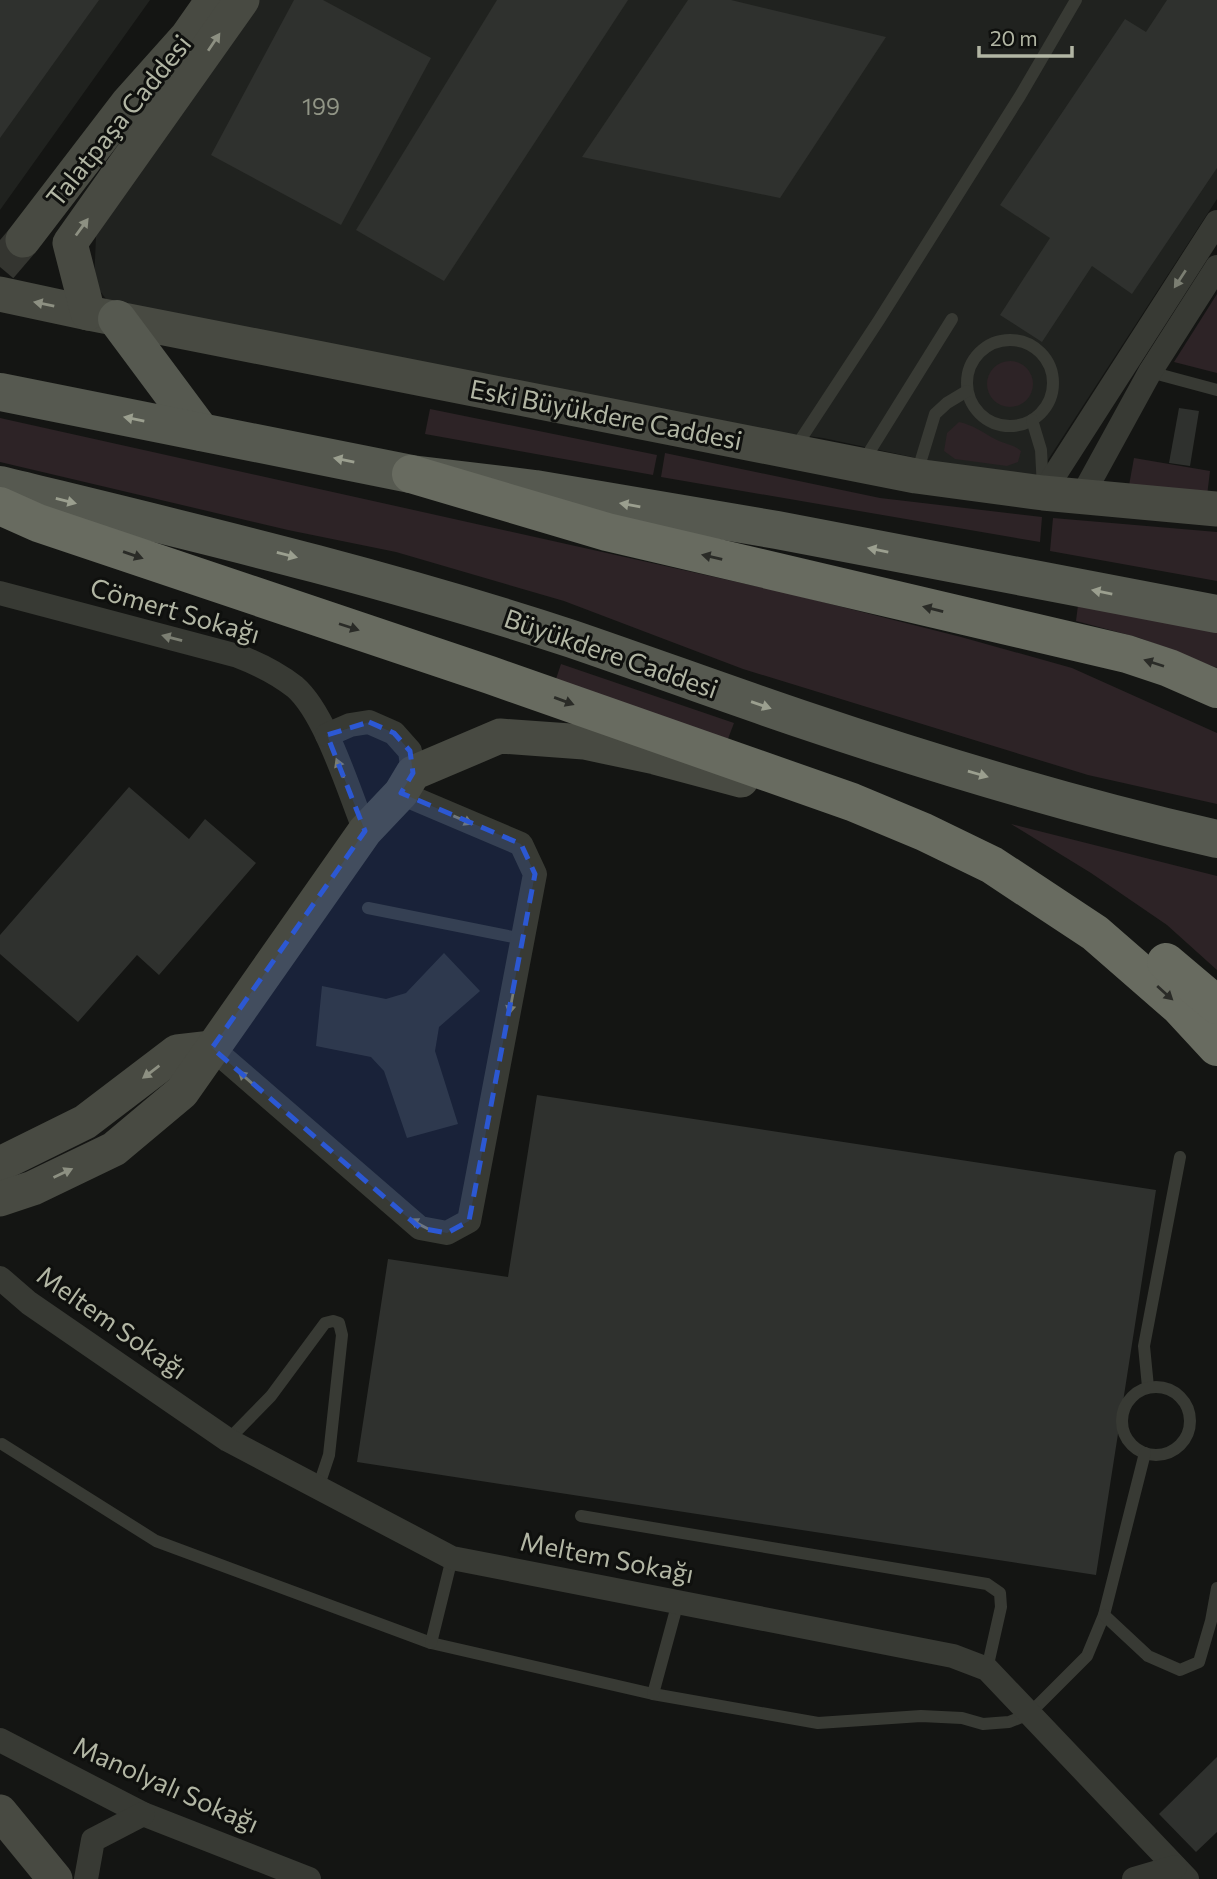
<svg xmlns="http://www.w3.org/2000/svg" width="1217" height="1879" font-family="Commissioner,sans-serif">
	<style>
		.built { fill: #20221f }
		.green { fill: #2d2326 }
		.building { fill: #2f312e }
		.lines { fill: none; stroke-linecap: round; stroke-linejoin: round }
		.secondary-tunnel { stroke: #343530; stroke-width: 35; stroke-dasharray: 35 18; stroke-linecap: butt }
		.lane { stroke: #383a34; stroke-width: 12 }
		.street { stroke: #383a34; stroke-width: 24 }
		.secondary { stroke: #484a42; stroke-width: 35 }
		.primary { stroke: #565950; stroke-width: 38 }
		.highway { stroke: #686b60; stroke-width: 38 }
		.oneway { fill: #8d9082 }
		.oneway2 { fill: #7b7e72 }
		.oneway3 { fill: #9b9f8f }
		.oneway4 { fill: #2a2b27 }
		.marked { fill: #2c58d3; fill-opacity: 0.2; stroke: #2c58d3; stroke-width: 5; stroke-dasharray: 14 9; stroke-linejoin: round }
		.labels { text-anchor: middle; stroke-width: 6; stroke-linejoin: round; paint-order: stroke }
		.number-label { font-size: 23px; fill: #919586 }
		.street-label { font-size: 26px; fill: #b2b6a4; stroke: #0f100e }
	</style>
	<rect width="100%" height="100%" fill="#141513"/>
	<g class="built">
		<polygon points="0,0 150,0 0,210"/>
		<polygon points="253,0 1217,0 1217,199 1033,483 823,438 384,382 127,327 94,283 96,236"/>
	</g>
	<g class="green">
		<polygon points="1217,294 1217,373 1174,362"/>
		<circle cx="1010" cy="384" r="23"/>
		<polygon points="430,409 657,455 653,475 425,434"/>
		<polygon points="0,418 787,593 961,637 1072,668 1217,733 1217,804 1088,775 743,669 564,601 396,552 288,530 0,462"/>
		<path d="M959,422c14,3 23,10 36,17 9,5 18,5 26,12l-3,11 -11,4 -52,-7 -11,-8 3,-18z"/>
		<polygon points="665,453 880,498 1042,517 1040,542 661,477"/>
		<polygon points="1134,458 1210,471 1207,496 1128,491"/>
		<polygon points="1053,518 1217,532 1217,581 1050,551"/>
		<polygon points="1078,605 1217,632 1217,668 1140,638 1076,621"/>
		<polygon points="561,664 734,723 726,744 555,682"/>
		<polygon points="1011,824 1217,876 1217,970 1167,925 1091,873"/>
	</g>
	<g class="building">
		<polygon points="0,0 99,0 0,138"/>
		<polygon points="294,0 323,0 431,58 341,225 211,155"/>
		<polygon points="497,0 628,0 444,281 356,230"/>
		<polygon points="688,0 731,0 886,37 780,198 582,157"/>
		<polygon points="1167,0 1217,0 1217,168 1132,294 1092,266 1042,342 1000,315 1050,238 1000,205 1125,19 1146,32"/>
		<polygon points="1179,408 1199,411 1190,466 1169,463"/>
		<polygon points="129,787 189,839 205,819 256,863 159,975 137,955 78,1022 0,954 0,935"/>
		<polygon points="444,953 480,991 439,1027 435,1051 458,1124 407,1138 384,1071 371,1057 316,1046 322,986 386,999 406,993"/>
		<polygon points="537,1095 1156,1190 1096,1575 357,1462 388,1259 508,1277"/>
		<polygon points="1217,1757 1217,1832 1196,1852 1159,1814"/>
	</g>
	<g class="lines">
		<polyline class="secondary-tunnel" points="0,267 23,240"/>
		<g class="lane">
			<circle cx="1010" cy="383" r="43"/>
			<polyline points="1150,372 1217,390"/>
			<polyline points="1032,420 1041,450 1043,488"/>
			<polyline points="795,448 879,320 1020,96 1076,0"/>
			<polyline points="863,462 952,319"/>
			<polyline points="917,473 935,414 947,403 967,391"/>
			<polyline points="368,908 523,939"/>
			<polyline points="1148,1387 1144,1346 1180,1157"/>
			<circle cx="1156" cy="1421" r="34"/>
			<polyline points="228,1440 271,1396 325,1323 333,1321 339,1323 342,1335 329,1455 318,1488"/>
			<polyline points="2,1444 156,1541 431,1643 653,1694 818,1723 921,1716 962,1718 983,1724 1009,1722 1029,1714 1087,1656 1104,1615 1145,1453"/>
			<polyline points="581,1516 987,1584 1000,1593 1001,1607 987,1669"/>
			<polyline points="1104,1615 1148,1656 1180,1670 1199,1662 1211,1621 1217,1588"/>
			<polyline points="431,1643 452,1558"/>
			<polyline points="653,1694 678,1602"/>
		</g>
		<g class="street">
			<polyline points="1043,493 1217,222"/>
			<polyline points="1082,496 1150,372 1217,267"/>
			<path d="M0,593l238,63c21,8 39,17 57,31 31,27 54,105 70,144"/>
			<polyline points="327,735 350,725 369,722 394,733 410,751 413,773"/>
			<polyline points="212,1048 420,1228 447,1233 469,1221 535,874 521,844 401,793"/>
			<polyline points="0,1278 29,1303 228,1440 452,1558 953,1656 987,1669 1187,1879"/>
			<polyline points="0,1740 143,1814 309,1879"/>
			<polyline points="86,1879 93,1840 143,1814"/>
			<polyline points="1134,1879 1175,1867"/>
		</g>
		<g class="secondary">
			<polyline points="23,240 128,103 187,37 213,0"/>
			<polyline points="0,294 88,313 916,476 1043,493 1217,509"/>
			<polyline points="88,313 70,243 242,0"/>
			<polyline points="0,1164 85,1122 177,1052 212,1048"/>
			<polyline points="0,1199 33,1188 114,1149 182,1092 365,831 401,793 413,773 500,736 584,742 655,757 741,780"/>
			<polyline points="0,1812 55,1879"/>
		</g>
		<g class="primary">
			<polyline points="117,319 201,432"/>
			<polyline points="0,392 411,474 535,489 777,530 1217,614"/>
			<path d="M0,485c192,47 384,92 572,154 76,26 152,54 229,80 136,46 276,88 416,120"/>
		</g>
		<g class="highway">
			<polyline points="411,474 607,532 1127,654 1169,668 1217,689"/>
			<polyline points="0,506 38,523 490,675 852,802 924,832 992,865 1095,933 1180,1007 1217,1047"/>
			<polyline points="1166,962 1217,1005"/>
		</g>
	</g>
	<defs><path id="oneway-solid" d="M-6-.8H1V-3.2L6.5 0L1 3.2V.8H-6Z" transform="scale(1.75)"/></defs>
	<g class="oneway">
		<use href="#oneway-solid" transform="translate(214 42) rotate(-56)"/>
		<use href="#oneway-solid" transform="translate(82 227) rotate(-54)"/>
		<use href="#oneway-solid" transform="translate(44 304) rotate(-168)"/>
		<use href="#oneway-solid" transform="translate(151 1072) rotate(143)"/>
		<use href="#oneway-solid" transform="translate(63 1173) rotate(-25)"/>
	</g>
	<g class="oneway2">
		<use href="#oneway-solid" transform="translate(1180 279) rotate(123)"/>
		<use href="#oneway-solid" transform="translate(172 638) rotate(-165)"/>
		<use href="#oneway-solid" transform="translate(340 768) rotate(-112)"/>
		<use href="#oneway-solid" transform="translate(463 820) rotate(23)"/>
		<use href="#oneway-solid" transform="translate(511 1004) rotate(101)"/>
		<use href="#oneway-solid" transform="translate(246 1078) rotate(-139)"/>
		<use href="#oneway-solid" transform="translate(419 1224) rotate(-151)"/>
	</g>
	<g class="oneway3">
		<use href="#oneway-solid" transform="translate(134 419) rotate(-169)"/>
		<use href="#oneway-solid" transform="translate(344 460) rotate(-169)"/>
		<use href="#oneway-solid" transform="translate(66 501) rotate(14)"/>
		<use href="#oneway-solid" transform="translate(630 505) rotate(-170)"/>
		<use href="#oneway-solid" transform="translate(878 550) rotate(-169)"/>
		<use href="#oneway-solid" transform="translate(287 555) rotate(14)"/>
		<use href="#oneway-solid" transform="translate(1102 592) rotate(-169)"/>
		<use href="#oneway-solid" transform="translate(761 705) rotate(19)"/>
		<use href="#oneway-solid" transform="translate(978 774) rotate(16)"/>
	</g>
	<g class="oneway4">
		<use href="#oneway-solid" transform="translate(133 555) rotate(19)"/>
		<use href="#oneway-solid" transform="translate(712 557) rotate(-167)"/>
		<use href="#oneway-solid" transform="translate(933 609) rotate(-166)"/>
		<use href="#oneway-solid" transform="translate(349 627) rotate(18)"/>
		<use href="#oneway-solid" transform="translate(1154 663) rotate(-162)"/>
		<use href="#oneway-solid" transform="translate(564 701) rotate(20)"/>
		<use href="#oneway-solid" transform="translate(1165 993) rotate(42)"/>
	</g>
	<path class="marked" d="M369,722l25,11 16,18 3,22 -12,20 120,51 14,30 -66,347 -22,12 -27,-5 -208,-180 153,-217 -38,-96z"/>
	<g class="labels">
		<g class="number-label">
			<text x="321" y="115">199</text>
		</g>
		<g class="street-label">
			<text transform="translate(119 121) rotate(-51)" y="9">Talatpaşa Caddesi</text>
			<text transform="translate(606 415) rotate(11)" y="9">Eski Büyükdere Caddesi</text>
			<text transform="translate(175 611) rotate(16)" y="9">Cömert Sokağı</text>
			<text transform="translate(611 654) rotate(19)" y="9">Büyükdere Caddesi</text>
			<text transform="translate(112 1323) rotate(35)" y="9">Meltem Sokağı</text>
			<text transform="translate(607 1558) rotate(11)" y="9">Meltem Sokağı</text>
			<text transform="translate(166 1785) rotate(24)" y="9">Manolyalı Sokağı</text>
		</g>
	</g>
	<path d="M979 46v10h93v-10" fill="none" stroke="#b2b6a4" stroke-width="3.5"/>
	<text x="990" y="46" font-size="21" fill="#b2b6a4" stroke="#0f100e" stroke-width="5" paint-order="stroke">20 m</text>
</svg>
